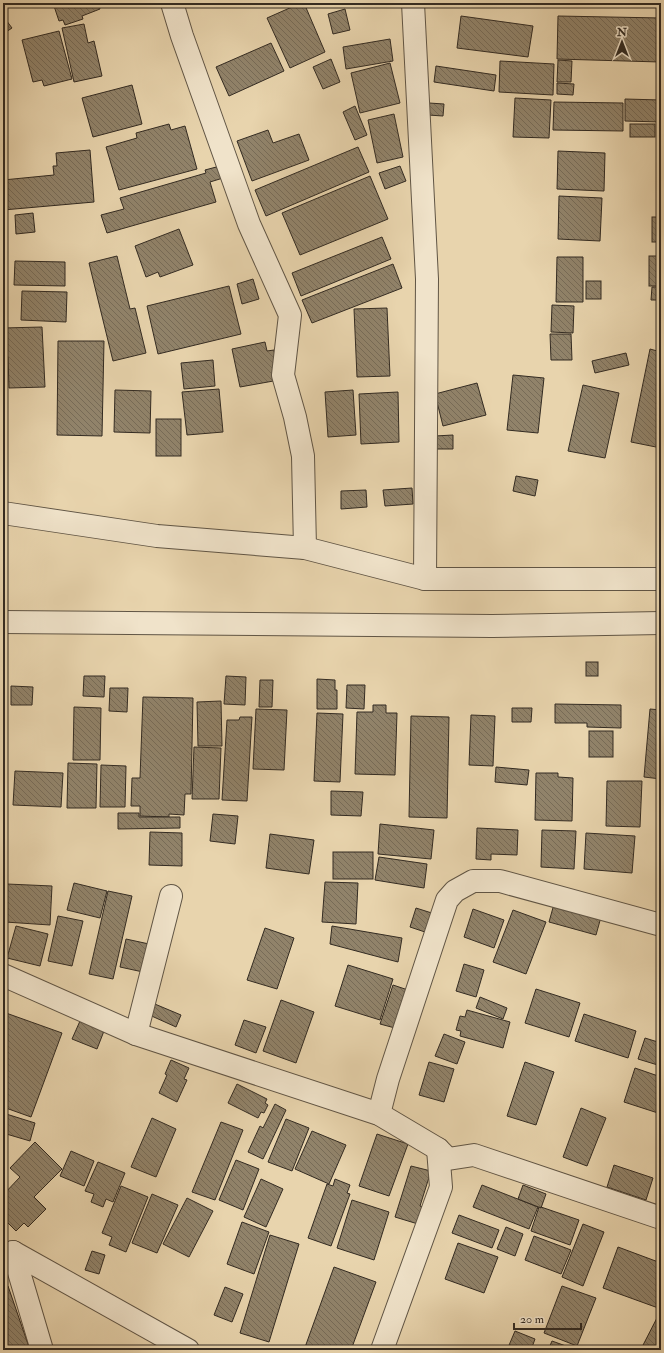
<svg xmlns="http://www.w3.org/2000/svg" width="664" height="1353" font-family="'IM FELL Double Pica',serif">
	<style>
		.building { fill: url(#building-back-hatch); stroke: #332b22 }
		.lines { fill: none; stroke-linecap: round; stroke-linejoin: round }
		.minor-casing { stroke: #605545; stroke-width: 24 }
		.tertiary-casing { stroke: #605545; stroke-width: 24 }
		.minor { stroke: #f0e3ca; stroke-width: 22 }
		.tertiary { stroke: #f0e3ca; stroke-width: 22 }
	</style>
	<defs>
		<pattern id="building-back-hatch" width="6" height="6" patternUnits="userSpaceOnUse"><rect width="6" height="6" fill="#91836a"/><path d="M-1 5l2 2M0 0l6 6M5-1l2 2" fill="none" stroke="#776b57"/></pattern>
	</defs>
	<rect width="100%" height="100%" fill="#e8d4ad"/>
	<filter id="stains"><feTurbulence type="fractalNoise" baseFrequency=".005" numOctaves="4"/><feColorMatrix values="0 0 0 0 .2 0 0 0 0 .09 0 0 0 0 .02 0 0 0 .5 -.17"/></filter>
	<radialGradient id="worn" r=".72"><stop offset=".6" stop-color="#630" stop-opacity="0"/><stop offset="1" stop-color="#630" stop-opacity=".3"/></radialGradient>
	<g class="building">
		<polygon points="53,3 98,3 100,9 82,16 83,19 65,25 63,20 59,21"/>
		<polygon points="301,3 304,3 325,52 290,68 267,18"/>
		<polygon points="345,9 350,30 333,34 328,14"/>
		<polygon points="3,16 12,28 3,34"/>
		<polygon points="461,16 533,26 528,57 457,48"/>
		<polygon points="558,16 661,18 660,62 557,59"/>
		<polygon points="84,24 88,43 94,41 102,76 74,82 62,28"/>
		<polygon points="59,31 72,79 44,86 42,80 33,82 22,40"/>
		<polygon points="390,39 393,61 346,69 343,47"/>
		<polygon points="271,43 284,71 229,96 216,67"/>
		<polygon points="331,59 340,82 323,89 313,67"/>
		<polygon points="558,60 572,61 571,82 557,82"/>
		<polygon points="500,61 554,64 553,95 499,92"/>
		<polygon points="390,63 400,103 360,113 351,73"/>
		<polygon points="436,66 496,75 494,91 434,82"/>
		<polygon points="557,83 574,84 573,95 557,94"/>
		<polygon points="132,85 142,124 93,137 82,98"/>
		<polygon points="515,98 551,100 549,138 513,137"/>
		<polygon points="625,99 661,100 661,122 625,121"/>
		<polygon points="554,102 623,103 623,131 553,130"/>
		<polygon points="429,103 444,104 443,116 428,115"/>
		<polygon points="355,106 367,135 355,140 343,112"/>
		<polygon points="394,114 403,157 377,163 368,120"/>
		<polygon points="169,124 171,130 185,126 197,169 119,190 106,147 137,138 136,133"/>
		<rect x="630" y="124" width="25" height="13"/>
		<polygon points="268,130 273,143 299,134 309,160 252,181 237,141"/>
		<polygon points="358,147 369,172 266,216 255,190"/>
		<polygon points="90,150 94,202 3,210 3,180 54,175 53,166 57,166 56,153"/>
		<polygon points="558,151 605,153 604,191 557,189"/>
		<polygon points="220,166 223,178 210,182 216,202 107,233 101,215 124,209 120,198 206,173 205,170"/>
		<polygon points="400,166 406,181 385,189 379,173"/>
		<polygon points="370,176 388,219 300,255 282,213"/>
		<polygon points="559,196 602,198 600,241 558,239"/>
		<polygon points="33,213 35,232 16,234 15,215"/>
		<rect x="652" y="217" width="9" height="25"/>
		<polygon points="179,229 193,265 160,277 158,272 146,277 135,246"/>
		<polygon points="382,237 391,259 301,296 292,273"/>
		<polygon points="117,256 130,309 135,308 146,353 113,361 89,263"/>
		<rect x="649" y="256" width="12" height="30"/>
		<polygon points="557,257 583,257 583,302 556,302"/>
		<polygon points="15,261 65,262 65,286 14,285"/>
		<polygon points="393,264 402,288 312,323 302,300"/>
		<polygon points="253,279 259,299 242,304 237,284"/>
		<rect x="586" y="281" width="15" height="18"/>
		<polygon points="229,286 241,334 158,354 147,306"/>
		<polygon points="652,287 661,287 661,300 651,300"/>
		<polygon points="22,291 67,292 66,322 21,320"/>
		<polygon points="552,305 574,306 573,333 551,332"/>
		<polygon points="387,308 390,376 357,377 354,309"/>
		<polygon points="42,327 45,387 9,388 8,357 3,357 3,328"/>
		<polygon points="550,334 571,334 572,360 551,360"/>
		<polygon points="58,341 104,341 102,436 57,435"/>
		<polygon points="265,342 267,351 274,350 279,380 240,387 232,349"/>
		<polygon points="650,349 661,352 661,448 631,442"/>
		<polygon points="626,353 629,365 595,373 592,361"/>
		<polygon points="213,360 215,386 184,389 181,363"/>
		<polygon points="513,375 544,378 538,433 507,430"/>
		<polygon points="477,383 486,415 443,426 435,394"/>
		<polygon points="583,385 619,393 605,458 568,451"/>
		<polygon points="219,389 223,432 187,435 182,392"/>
		<polygon points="115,390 151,391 150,433 114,432"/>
		<polygon points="353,390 356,435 328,437 325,392"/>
		<polygon points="398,392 399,442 361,444 359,394"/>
		<rect x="156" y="419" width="25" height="37"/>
		<polygon points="453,435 453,449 435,449 435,436"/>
		<polygon points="516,476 538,480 535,496 513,491"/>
		<polygon points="412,488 413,504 385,506 383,490"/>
		<polygon points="366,490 367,507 341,509 341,491"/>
		<rect x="586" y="662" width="12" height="14"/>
		<polygon points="84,676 105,676 104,697 83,696"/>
		<polygon points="226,676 246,677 245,705 224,704"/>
		<polygon points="317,679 335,680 335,690 337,690 337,709 317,709"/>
		<polygon points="260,680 273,680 272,707 259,707"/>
		<polygon points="347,685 365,685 364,709 346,708"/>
		<polygon points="11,686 33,687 32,705 11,705"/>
		<polygon points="110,688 128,688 127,712 109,711"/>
		<polygon points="143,697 193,698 191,794 185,794 184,815 169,814 169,817 140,816 140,806 131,806 132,778 140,778"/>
		<polygon points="221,701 222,746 198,746 197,702"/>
		<polygon points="555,704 621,705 621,728 587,727 587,723 555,723"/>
		<polygon points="373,705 386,705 386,713 397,713 395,775 355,774 357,712 373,712"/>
		<polygon points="74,707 101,708 100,760 73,760"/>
		<polygon points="512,708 532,708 531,722 512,722"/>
		<polygon points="256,709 287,710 284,770 253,769"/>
		<polygon points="650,709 661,710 661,779 644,777"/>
		<polygon points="317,713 343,714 340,782 314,781"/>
		<polygon points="471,715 495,716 493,766 469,765"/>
		<polygon points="411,716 449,717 447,818 409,817"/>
		<polygon points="240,717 252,717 247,801 222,800 227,720 239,720"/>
		<rect x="589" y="731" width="24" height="26"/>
		<polygon points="194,747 221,748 219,799 192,799"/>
		<polygon points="68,763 97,764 96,808 67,808"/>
		<polygon points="101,765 126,766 125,807 100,807"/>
		<polygon points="496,767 529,770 527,785 495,782"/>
		<polygon points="15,771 63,773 61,807 13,805"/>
		<polygon points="536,773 558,773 558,777 573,778 572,821 535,820"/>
		<polygon points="3,775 7,775 4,819 3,819"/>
		<polygon points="607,781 642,781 640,827 606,826"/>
		<polygon points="331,791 363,792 361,816 331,815"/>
		<polygon points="659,791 661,792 661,814 657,814"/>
		<polygon points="118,813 139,813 139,817 180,817 180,828 118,829"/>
		<polygon points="213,814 238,816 235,844 210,841"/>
		<polygon points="380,824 434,830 431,859 378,854"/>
		<polygon points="477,828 518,830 517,855 491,854 491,860 476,859"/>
		<polygon points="542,830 576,831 574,869 541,867"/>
		<polygon points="150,832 182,833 182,866 149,865"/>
		<polygon points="586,833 635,836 632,873 584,869"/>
		<polygon points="270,834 314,840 309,874 266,868"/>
		<rect x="333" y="852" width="40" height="27"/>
		<polygon points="379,857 427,864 424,888 375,880"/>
		<polygon points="325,882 358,883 356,924 322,922"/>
		<polygon points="74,883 107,891 100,918 67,910"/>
		<polygon points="7,884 52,886 50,925 5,922"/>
		<polygon points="108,891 132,896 113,979 89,974"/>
		<polygon points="554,904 601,917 596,935 549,922"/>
		<polygon points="416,908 438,915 431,934 410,927"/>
		<polygon points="473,909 504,920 494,948 464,937"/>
		<polygon points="513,910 546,922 526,974 493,962"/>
		<polygon points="58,916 83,921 72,966 48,961"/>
		<polygon points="16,926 48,934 40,966 7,958"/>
		<polygon points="332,926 402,938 398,962 330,944"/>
		<polygon points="265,928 294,938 277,989 247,980"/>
		<polygon points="126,939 149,944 143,972 120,967"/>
		<polygon points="464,964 484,970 476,997 456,991"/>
		<polygon points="348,965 393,979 380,1020 335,1006"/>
		<polygon points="393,985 408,990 395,1028 380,1024"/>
		<polygon points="536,989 580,1003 569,1037 525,1023"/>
		<polygon points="480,997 507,1008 503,1019 476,1008"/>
		<polygon points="281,1000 314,1012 296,1063 263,1051"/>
		<polygon points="150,1002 181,1015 176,1027 145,1013"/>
		<polygon points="467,1010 510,1022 503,1048 460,1036 461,1031 456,1030 460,1016 465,1017"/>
		<polygon points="6,1013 62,1033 31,1117 3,1107 3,1021"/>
		<polygon points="584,1014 636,1031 628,1058 575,1041"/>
		<polygon points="244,1020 266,1027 256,1053 235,1045"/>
		<polygon points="80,1021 104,1031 97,1049 72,1039"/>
		<polygon points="444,1034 465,1042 457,1064 435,1056"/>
		<polygon points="645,1038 661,1043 661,1066 638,1059"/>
		<polygon points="171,1060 189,1068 184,1079 187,1080 177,1102 159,1093 167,1075 165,1074"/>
		<polygon points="429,1062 454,1069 444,1102 419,1095"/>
		<polygon points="525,1062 554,1072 536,1125 507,1116"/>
		<polygon points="635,1068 661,1077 661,1114 624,1102"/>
		<polygon points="237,1084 267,1099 265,1103 268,1105 264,1113 261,1112 258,1118 228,1103"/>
		<polygon points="275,1104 286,1110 263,1159 248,1152 260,1126 263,1128"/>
		<polygon points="581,1108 606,1118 587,1166 563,1157"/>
		<polygon points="3,1113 35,1123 30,1141 3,1133"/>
		<polygon points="152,1118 176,1129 156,1177 131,1167"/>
		<polygon points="286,1119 309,1128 292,1171 268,1162"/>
		<polygon points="221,1122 243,1130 215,1200 192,1192"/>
		<polygon points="312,1131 346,1145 329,1184 295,1169"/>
		<polygon points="377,1134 408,1144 389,1196 359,1186"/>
		<polygon points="35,1142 62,1169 34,1197 46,1209 28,1227 24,1223 16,1231 3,1218 3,1195 20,1177 10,1168"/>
		<polygon points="71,1151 94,1161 84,1186 60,1176"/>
		<polygon points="236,1160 259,1169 243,1210 219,1200"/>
		<polygon points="98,1162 125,1173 113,1202 106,1199 103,1207 91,1202 94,1194 85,1191"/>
		<polygon points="614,1165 653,1178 646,1200 607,1187"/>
		<polygon points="411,1166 431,1171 420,1206 423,1207 418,1224 395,1217"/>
		<polygon points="261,1179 283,1189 266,1227 244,1217"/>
		<polygon points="335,1179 350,1185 347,1193 350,1194 331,1246 308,1238 327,1184 333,1186"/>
		<polygon points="482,1185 538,1207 529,1229 473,1207"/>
		<polygon points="523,1185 546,1194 541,1208 518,1199"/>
		<polygon points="121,1186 148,1197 126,1252 109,1245 112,1237 102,1233"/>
		<polygon points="152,1194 178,1205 157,1253 132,1243"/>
		<polygon points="187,1198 213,1211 189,1257 163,1244"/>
		<polygon points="352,1200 389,1212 374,1260 337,1248"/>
		<polygon points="539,1207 541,1208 541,1207 579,1220 570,1245 531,1231"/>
		<polygon points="459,1215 499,1230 492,1248 452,1233"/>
		<polygon points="242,1222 269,1232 254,1274 227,1264"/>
		<polygon points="583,1224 604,1232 583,1286 562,1277"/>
		<polygon points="506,1227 523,1234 515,1256 497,1249"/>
		<polygon points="270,1235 299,1244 269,1342 240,1333"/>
		<polygon points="534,1236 571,1250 561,1274 525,1260"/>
		<polygon points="458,1243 498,1257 484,1293 445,1279"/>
		<polygon points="618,1247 661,1263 661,1309 603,1288"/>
		<polygon points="92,1251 105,1255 99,1274 85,1270"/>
		<polygon points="334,1267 376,1282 351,1350 304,1350"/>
		<polygon points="8,1286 30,1350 3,1350 3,1288"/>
		<polygon points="562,1286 596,1298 577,1346 544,1333"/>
		<polygon points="225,1287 243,1294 232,1322 214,1315"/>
		<polygon points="659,1314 661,1315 661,1350 643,1350 641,1349"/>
		<polygon points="515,1331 535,1339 531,1350 507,1350"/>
		<polygon points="552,1341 577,1350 548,1350"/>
	</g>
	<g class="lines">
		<defs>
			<g id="minor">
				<polyline points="172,3 182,36 249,224 290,315 283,375 295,417 303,456 305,548"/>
				<polyline points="413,3 427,279 425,579"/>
				<polyline points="3,975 136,1034 379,1114 438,1149 448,1159 474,1155 661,1218"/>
				<polyline points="136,1034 171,896"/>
				<polyline points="379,1114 388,1079 440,921 447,900 455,891 473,881 500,881 661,925"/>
				<polyline points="13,1252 42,1350"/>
				<polyline points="3,1255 13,1252 188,1350"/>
				<polyline points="382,1350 441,1187 438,1149"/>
			</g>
			<g id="tertiary">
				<polyline points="3,513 157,536 305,548 425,579 661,579"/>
				<polyline points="3,622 492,626 661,623"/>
			</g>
		</defs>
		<use href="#minor" class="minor-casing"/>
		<use href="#tertiary" class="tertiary-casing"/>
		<use href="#minor" class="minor"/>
		<use href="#tertiary" class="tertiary"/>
	</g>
	<rect width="664" height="1353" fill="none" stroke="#e8d4ad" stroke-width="16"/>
	<rect x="4" y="4" width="656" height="1345" fill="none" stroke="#332b22" stroke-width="2"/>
	<rect x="8" y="8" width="648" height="1337" fill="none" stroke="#332b22"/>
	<g transform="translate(622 42)" stroke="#f0e3ca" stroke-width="3" paint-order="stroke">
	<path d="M0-3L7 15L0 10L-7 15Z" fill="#332b22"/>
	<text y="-6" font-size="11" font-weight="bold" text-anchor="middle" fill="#332b22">N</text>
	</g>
	<path d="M514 1323v6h67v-6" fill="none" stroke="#332b22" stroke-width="2"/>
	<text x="520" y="1323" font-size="12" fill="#332b22" stroke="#f0e3ca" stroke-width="3" paint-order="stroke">20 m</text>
	<rect width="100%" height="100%" filter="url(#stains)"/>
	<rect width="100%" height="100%" fill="url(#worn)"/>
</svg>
